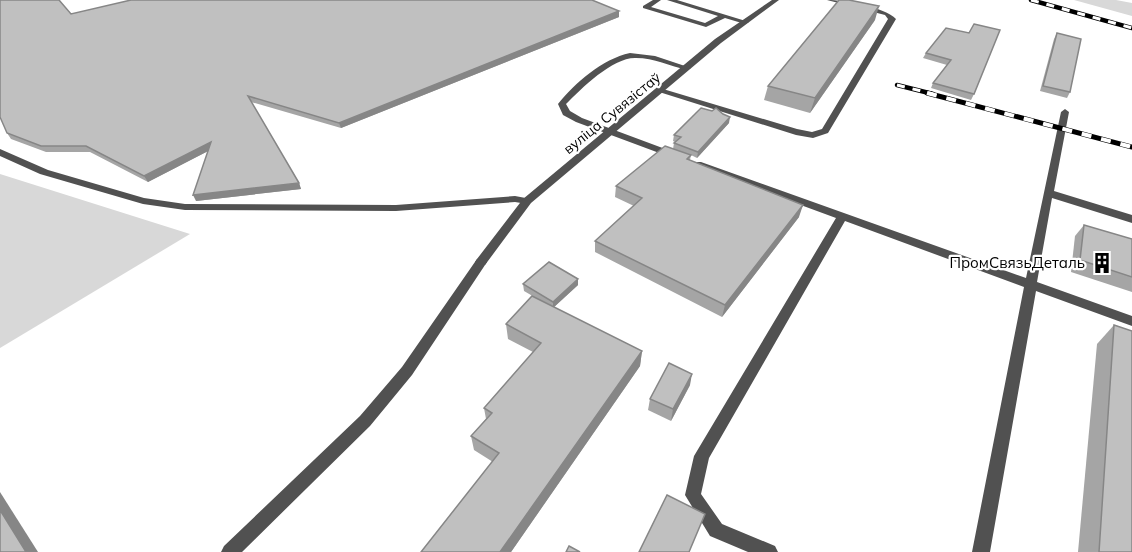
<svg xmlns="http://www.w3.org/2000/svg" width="1132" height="552" font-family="Mulish,sans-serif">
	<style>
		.green { fill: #d8d8d8 }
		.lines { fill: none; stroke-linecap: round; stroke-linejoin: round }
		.lane { fill: #515151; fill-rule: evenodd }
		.street { fill: #515151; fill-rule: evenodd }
		.rail-far1-casing { stroke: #000; stroke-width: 4.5 }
		.rail-casing { stroke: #000; stroke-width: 5 }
		.rail-far1 { stroke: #fff; stroke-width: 3; stroke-dasharray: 8; stroke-linecap: butt }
		.rail { stroke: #fff; stroke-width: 4; stroke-dasharray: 10; stroke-linecap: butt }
		.wall { fill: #a5a5a5 }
		.shaded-wall { fill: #868686 }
		.building { fill: #c0c0c0; stroke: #868686; stroke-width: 1.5 }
		.labels { text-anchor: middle; stroke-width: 4.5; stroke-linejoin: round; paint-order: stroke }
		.far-street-label { font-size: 14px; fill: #000; stroke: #fff }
		.poi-label { font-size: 15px; fill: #000; stroke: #fff; text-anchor: end }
	</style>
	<rect width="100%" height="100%" fill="#fff"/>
	<g class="green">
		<polygon points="1074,0 1116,0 1132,3 1132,16"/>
		<polygon points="0,174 190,234 0,348"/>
	</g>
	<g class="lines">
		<g class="lane">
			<polygon points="653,0 661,0 651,7 705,23 718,16 667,0 677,0 749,22 745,24 725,18 706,27 643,8 643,6"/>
			<path d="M827,0c16,0 58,7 69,19l-68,114 -15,5 -17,-3 -140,-44 7,-2 134,40 15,3 10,-3 66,-110 -3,-4z"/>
			<path d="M630,53l25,3 36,12 -4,2c-17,-4 -33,-12 -51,-12 -23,-1 -54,30 -70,46l4,7 12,7 94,35v4h-6l-94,-35 -13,-7 -5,-11c17,-21 44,-45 72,-51z"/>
			<polygon points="1065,109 1069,112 1054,191 1132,215 1132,223 1052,198 1037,282 1132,316 1132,326 1036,291 990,552 972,552 1024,287 845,221 709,458 701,494 722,524 775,546 778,552 748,552 710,536 685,495 694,456 836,218 695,166 695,162 701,162 1026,278 1061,112"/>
			<polygon points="0,149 48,170 144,198 185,204 396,205 515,196 531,199 532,201 527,204 515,202 396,211 185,210 143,204 40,174 0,156"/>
			<polygon points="481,258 485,259 487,262 485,265 412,375 370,426 242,552 221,552 224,546 360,416 402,367 477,259"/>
		</g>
		<polygon class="street" points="772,0 779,0 721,43 531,203 485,265 477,265 475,262 477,259 523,199 715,39"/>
		<defs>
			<g id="rail-far1">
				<polyline points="1031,0 1132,28"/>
				<polyline points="897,85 933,94"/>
			</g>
			<polyline id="rail" points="927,93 1132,147"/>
		</defs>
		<use href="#rail-far1" class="rail-far1-casing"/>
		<use href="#rail" class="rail-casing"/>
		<use href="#rail-far1" class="rail-far1"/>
		<use href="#rail" class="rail"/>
	</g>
	<g class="wall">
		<polygon points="71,14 619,17 341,128 251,102 299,183 301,189 196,201 208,151 148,182 90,152 46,152 11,139 7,133"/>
		<polygon points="875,20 810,113 764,100 768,86"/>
		<polygon points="969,33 974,94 971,100 931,88 933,83 947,65 923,58 926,53"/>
		<polygon points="1057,33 1070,92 1067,98 1040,91 1054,39"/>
		<polygon points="729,123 697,158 691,155 690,160 799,217 722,317 595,252 595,241 634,206 615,197 616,186 673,149 674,143 675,142 673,141 674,135"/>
		<polygon points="1084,225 1132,239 1132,292 1071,272 1075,236"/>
		<polygon points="523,284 578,285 554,307 642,351 640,366 511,552 421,552 493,462 474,450 471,436 486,419 484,408 533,352 508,339 506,324 536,298 524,291"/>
		<polygon points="1114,325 1132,552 1078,552 1097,344"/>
		<polygon points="690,385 671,421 648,410 650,399"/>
	</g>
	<g class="shaded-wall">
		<polygon points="879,6 875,20 810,113 815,98"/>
		<polygon points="619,11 619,17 341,128 339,123"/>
		<polygon points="730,117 729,123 697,158 698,152"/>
		<polygon points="211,142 214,148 148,182 144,176"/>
		<polygon points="299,183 301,189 196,201 193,195"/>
		<polygon points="803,205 799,217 722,317 725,305"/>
		<polygon points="578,279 578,285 553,308 553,302"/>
		<polygon points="642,351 640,366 511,552 500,552"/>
		<polygon points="692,374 690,385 671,421 673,409"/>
		<polygon points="0,492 38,552 26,552 0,510"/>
	</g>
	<g class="building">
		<polygon points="0,0 59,0 71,14 131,0 592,0 619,11 339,123 248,96 299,183 193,195 211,142 144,176 86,146 41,146 7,133 0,117"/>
		<polygon points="839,0 849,0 879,6 815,98 768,86"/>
		<polygon points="974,24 1000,30 974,94 933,83 951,60 926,53 946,28 969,33"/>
		<polygon points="1057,33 1081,39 1070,92 1043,86"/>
		<polygon points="701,108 712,111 716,108 723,114 730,117 698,152 674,143 681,137 674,135"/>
		<polygon points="665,146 691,155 687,159 803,205 725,305 595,241 642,198 616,186"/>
		<polygon points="1084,225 1132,239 1132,277 1080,260"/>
		<polygon points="549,262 578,279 553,302 523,284"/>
		<polygon points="532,296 642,351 500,552 421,552 499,453 471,436 492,413 484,408 541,343 506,324"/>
		<polygon points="1114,325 1132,331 1132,552 1099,552"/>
		<polygon points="669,363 692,374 673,409 650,399"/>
		<polygon points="667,495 705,514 689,552 639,552"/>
		<polygon points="0,510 26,552 0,552"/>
		<polygon points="569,546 580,552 566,552"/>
	</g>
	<defs>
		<symbol id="building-bare" viewBox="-9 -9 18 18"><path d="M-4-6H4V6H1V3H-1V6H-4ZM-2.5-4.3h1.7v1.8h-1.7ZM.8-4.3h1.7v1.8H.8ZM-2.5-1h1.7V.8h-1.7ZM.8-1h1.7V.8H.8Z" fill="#000" stroke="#fff" stroke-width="2.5" paint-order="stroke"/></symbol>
	</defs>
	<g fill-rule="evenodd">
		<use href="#building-bare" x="1087" y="248" width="30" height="30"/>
	</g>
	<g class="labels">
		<g class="far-street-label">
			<text transform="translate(612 113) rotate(-39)" y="5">вуліца Сувязістаў</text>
		</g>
		<g class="poi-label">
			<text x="1085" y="268">ПромСвязьДеталь</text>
		</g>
	</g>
</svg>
